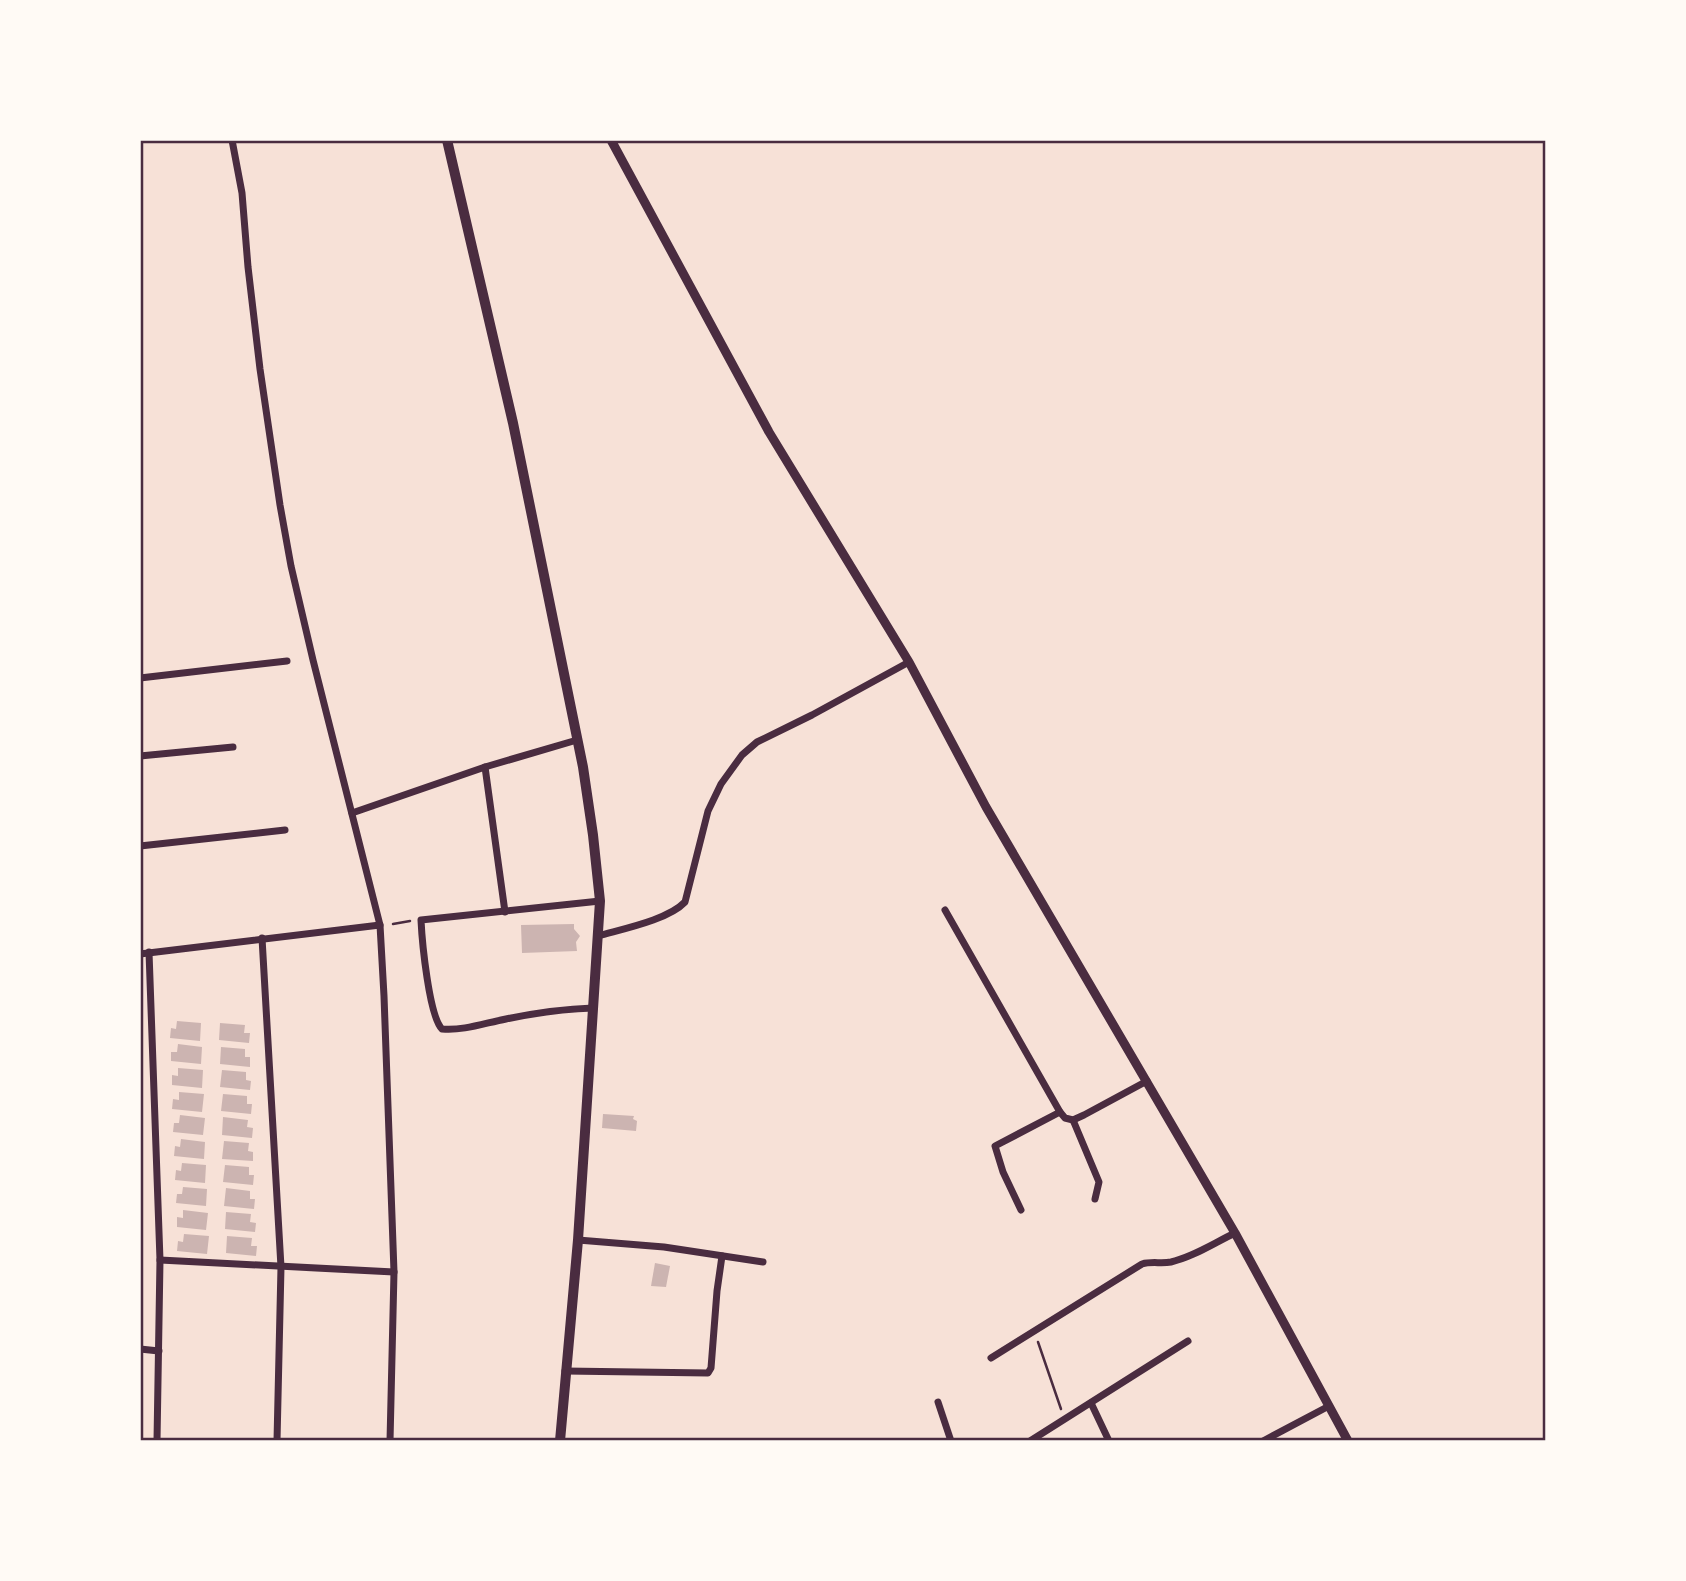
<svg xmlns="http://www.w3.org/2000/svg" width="1686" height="1581" font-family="'Alegreya Sans',sans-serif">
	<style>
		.building { fill: #ccb4b1 }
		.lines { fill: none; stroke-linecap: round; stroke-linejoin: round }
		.path { stroke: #4a2c40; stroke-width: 2.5 }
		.minor { stroke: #4a2c40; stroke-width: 7 }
		.tertiary { stroke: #4a2c40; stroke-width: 9 }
		.secondary { stroke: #4a2c40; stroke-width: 10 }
		.neatline { fill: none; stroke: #4a2c40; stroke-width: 2.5 }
	</style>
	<rect width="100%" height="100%" fill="#f7e1d7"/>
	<g class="building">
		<polygon points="574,924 574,929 580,936 576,942 577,951 522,953 521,925"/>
		<polygon points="177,1021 201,1023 200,1041 170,1038 171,1028 176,1029"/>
		<polygon points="220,1023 245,1025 244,1033 250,1033 249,1043 219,1040"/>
		<polygon points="178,1044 202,1047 201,1064 171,1061 171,1052 177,1052"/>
		<polygon points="221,1047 245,1049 245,1057 250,1057 250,1067 220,1064"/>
		<polygon points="178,1068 203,1070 202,1088 172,1085 172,1075 178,1076"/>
		<polygon points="222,1070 246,1072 246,1080 251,1081 250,1090 220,1087"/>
		<polygon points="179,1092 204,1094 202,1112 172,1109 173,1099 179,1100"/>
		<polygon points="223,1094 247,1096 247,1104 252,1104 251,1114 221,1111"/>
		<polygon points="603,1114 634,1116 633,1119 637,1121 636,1131 602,1128"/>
		<polygon points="180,1115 205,1118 203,1135 173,1132 174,1123 179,1123"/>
		<polygon points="223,1117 248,1120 247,1127 253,1128 252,1138 222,1135"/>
		<polygon points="181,1139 205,1142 204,1159 174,1156 175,1146 180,1147"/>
		<polygon points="224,1141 249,1143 248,1151 253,1152 253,1161 222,1159"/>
		<polygon points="182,1163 206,1165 205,1183 175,1180 176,1170 181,1171"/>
		<polygon points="225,1165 249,1167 249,1175 254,1175 253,1185 223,1182"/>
		<polygon points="183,1187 207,1189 206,1206 176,1203 177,1194 182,1194"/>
		<polygon points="226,1188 250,1191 250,1199 255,1199 254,1209 224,1206"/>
		<polygon points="183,1210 208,1213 206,1230 177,1227 177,1217 183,1218"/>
		<polygon points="226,1212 251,1214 250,1222 256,1223 255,1232 225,1229"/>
		<polygon points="184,1234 209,1236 207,1254 177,1251 178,1241 183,1242"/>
		<polygon points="227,1236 252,1238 251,1246 257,1246 256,1256 226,1253"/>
		<polygon points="655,1263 670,1266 666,1287 651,1286"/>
	</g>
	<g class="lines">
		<g class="path">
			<polyline points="393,924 410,921"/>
			<polyline points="1038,1342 1061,1409"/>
		</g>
		<g class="minor">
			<polyline points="232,140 242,193 248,267 260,369 280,505 291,566 313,660 380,925 384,996 394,1272 390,1441"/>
			<polyline points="140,678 287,661"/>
			<polyline points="140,756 233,747"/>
			<polyline points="485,767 505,912"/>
			<polyline points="352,813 485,767 577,740"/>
			<polyline points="140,846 285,830"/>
			<polyline points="945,910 1060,1112 1065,1118 1073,1120 1084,1115 1147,1081"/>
			<path d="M598,936c24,-7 70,-16 87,-34l23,-91 13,-27 21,-29 15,-13 55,-27 97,-53"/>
			<polyline points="262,938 281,1267 277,1441"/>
			<polyline points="149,952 160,1260 157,1441"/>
			<polyline points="140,954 380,925"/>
			<path d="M593,1008c-30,1 -58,5 -87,11 -21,4 -43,12 -64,10 -13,-13 -20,-88 -21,-109l179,-19"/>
			<polyline points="1073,1120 1099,1182 1095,1199"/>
			<polyline points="1021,1210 1003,1172 995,1146 1060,1112"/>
			<polyline points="578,1240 664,1247 763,1262"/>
			<polyline points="160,1260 394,1272"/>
			<polyline points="140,1349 159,1351"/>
			<path d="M991,1358l151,-94c10,-3 19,0 29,-2 22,-5 43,-19 64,-29"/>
			<polyline points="565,1371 708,1373 711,1368 717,1291 722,1256"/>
			<polyline points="938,1402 951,1441"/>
			<polyline points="1091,1403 1109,1441"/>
			<polyline points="1030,1441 1188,1341"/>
			<polyline points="1263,1441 1329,1406"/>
		</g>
		<polyline class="tertiary" points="611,140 769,432 909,662 986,807 1235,1233 1348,1441"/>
		<polyline class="secondary" points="447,140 513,423 583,767 593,835 600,901 578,1240 560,1441"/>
	</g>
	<rect width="1686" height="1581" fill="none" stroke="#fffaf5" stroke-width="284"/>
	<rect x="142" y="142" width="1402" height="1297" class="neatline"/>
</svg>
